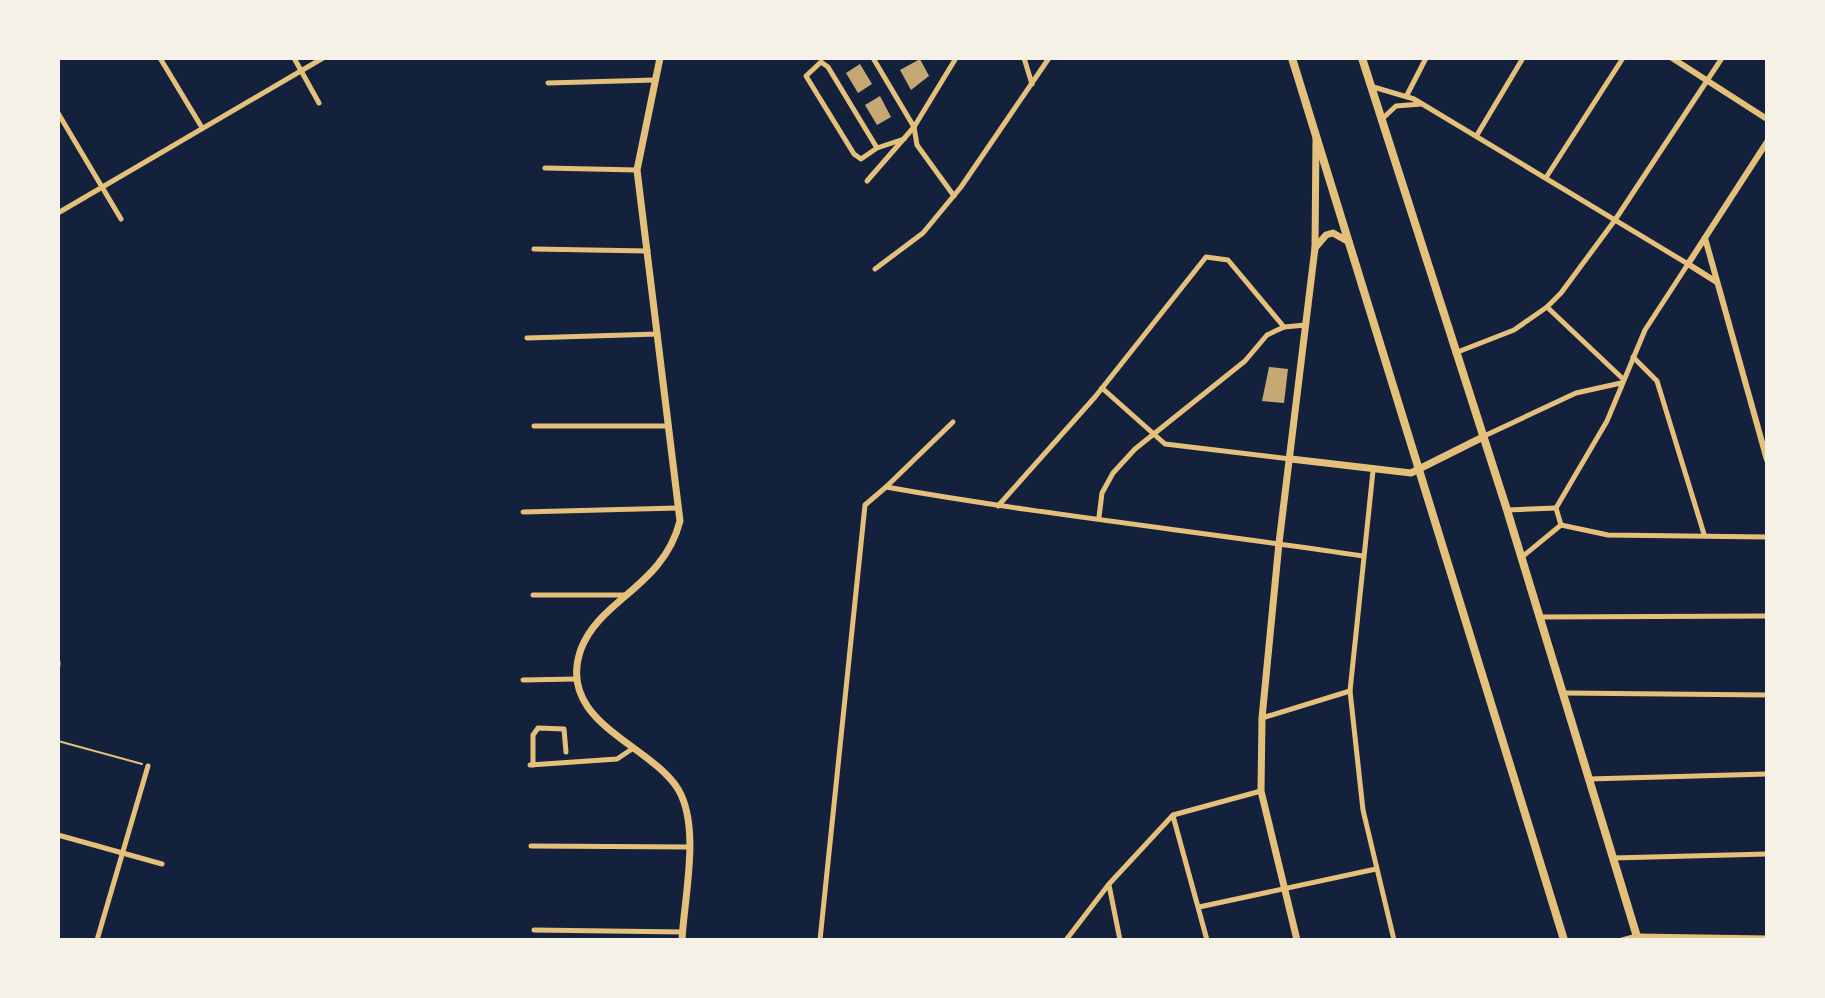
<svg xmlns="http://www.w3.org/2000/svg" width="1825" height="998" font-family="'Space Grotesk',sans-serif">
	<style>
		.building { fill: #c6a872 }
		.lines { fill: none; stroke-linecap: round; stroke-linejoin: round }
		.path { stroke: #e5c07b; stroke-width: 2 }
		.minor { stroke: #e5c07b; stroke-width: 5 }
		.tertiary { stroke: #e5c07b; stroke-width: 6 }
		.secondary { stroke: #e5c07b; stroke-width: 7 }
		.primary { stroke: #e5c07b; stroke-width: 8 }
	</style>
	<rect width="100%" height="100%" fill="#14213d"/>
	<g class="building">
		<polygon points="920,59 929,76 911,90 900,70"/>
		<polygon points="860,64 872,84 858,93 846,73"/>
		<polygon points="880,96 891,117 877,125 865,105"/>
		<polygon points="1269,367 1288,369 1284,403 1262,401"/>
	</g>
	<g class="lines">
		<polyline class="path" points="58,741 142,764"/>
		<g class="minor">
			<polyline points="160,58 201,126"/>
			<polyline points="294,58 319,103"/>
			<polyline points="873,58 914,127 917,145 954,196"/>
			<polyline points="1024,58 1032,84"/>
			<polyline points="548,83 655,80"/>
			<polyline points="1370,86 1414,99 1688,264 1645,330 1607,421 1556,508 1561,525"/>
			<polyline points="1407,95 1426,58"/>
			<polyline points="58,113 121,219"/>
			<polyline points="1382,119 1396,106 1421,104"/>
			<polyline points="1477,135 1523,58"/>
			<polyline points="877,148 828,67 821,62 806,76 854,154 861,159 877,148 904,139"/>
			<polyline points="545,168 637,170"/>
			<polyline points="1547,176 1623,58"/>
			<polyline points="867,181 914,127 956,58"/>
			<polyline points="58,213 323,58"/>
			<polyline points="534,249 648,251"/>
			<polyline points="875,269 923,233 961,187 1049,58"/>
			<polyline points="1547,307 1622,378"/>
			<polyline points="527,338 658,334"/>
			<polyline points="1455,353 1514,330 1547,307 1561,293 1615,220 1722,58"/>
			<polyline points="1633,357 1657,381 1704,534"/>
			<polyline points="1102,388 1165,444 1290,459"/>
			<polyline points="534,426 669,426"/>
			<polyline points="1482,437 1576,393 1621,383"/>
			<polyline points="1373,471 1350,691 1363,810 1394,940"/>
			<polyline points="886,487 953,422"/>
			<polyline points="998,506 1095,397 1206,257 1228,260 1284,327"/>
			<polyline points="1507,510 1556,508"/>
			<polyline points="523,512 678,508"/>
			<polyline points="1099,517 1102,493 1113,473 1135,449 1245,361 1267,335 1284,327 1306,325"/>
			<polyline points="1561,525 1608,535 1767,537"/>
			<polyline points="1522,557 1561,525"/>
			<polyline points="533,595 627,595"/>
			<polyline points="1540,617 1767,616"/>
			<polyline points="58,662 58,665"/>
			<polyline points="523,680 576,679"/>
			<polyline points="1564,693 1767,695"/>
			<polyline points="1262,718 1350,691"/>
			<polyline points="530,765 617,759 632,749"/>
			<polyline points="533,765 533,735 538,728 564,729 566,752"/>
			<polyline points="1589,779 1767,774"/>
			<polyline points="1173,816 1207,940"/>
			<polyline points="58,835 162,864"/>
			<polyline points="531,846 690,847"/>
			<polyline points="1613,858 1767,854"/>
			<polyline points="1109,885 1120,940"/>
			<polyline points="1199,907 1376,869"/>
			<polyline points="534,930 683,932"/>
			<polyline points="97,940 148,766"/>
			<path d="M820,940l45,-435 21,-18c158,28 318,45 477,69"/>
			<polyline points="1066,940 1109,884 1173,815 1261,791"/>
			<polyline points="1622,940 1637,936 1767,938"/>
		</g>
		<g class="tertiary">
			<polyline points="1672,58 1767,119"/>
			<polyline points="1705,238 1767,460"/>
			<polyline points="1715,281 1688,264 1767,142"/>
		</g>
		<g class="secondary">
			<path d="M660,58l-23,112 43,351c-17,66 -80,78 -99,128 -26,73 68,94 97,140 23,38 6,109 4,151"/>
			<polyline points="1315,248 1326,235 1333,233 1349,242"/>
			<polyline points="1291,459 1411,473 1481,438"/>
			<polyline points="1297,940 1261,791 1262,718 1279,543 1315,248 1316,139"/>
		</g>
		<g class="primary">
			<polyline points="1292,58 1564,940"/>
			<polyline points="1362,58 1507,510 1638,940"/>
		</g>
	</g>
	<rect width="1825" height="998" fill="none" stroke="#f6f1e7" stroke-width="120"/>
</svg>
